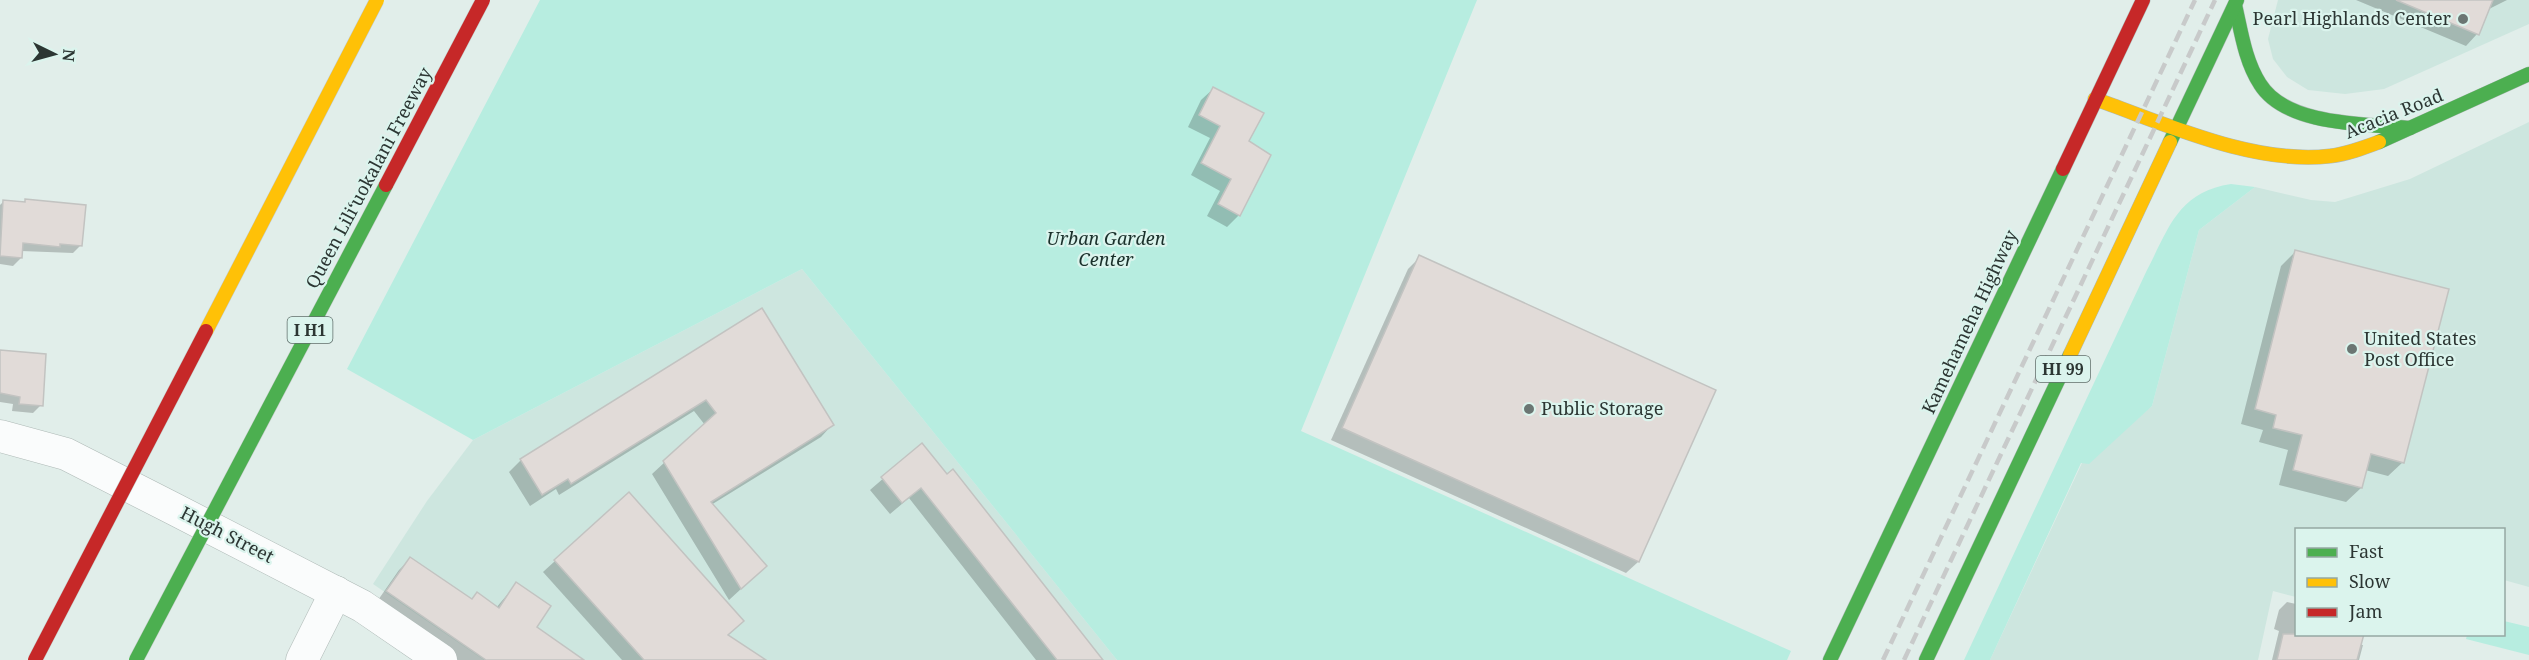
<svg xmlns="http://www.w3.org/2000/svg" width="2529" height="660" font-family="'Noto Serif',serif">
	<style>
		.built { fill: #cde6df }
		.green { fill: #b7ede0 }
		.shadow { fill: #0003 }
		.building { fill: #e1dbd8; stroke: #c2c3c1; stroke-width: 1.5 }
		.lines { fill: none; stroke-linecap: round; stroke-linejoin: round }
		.street-casing { stroke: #aeb9b6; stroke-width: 33 }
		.fast-casing { stroke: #aeb9b6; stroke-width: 15 }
		.slow-casing { stroke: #aeb9b6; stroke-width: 15 }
		.jam-casing { stroke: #aeb9b6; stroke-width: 15 }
		.street { stroke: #fafcfc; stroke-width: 32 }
		.fast { stroke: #4caf50; stroke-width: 14 }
		.slow { stroke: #ffc107; stroke-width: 14 }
		.jam { stroke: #c62828; stroke-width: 14 }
		.rail { stroke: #c8caca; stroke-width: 4.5; stroke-dasharray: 12 6; stroke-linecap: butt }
		.fast-bridge-casing { stroke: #c2c9c7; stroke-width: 15; stroke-linecap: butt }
		.slow-bridge-casing { stroke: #c2c9c7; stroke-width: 15; stroke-linecap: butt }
		.jam-bridge-casing { stroke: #c2c9c7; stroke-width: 15; stroke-linecap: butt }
		.fast-bridge { stroke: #4caf50; stroke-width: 14 }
		.slow-bridge { stroke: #ffc107; stroke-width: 14 }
		.jam-bridge { stroke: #c62828; stroke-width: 14 }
		.poi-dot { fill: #6b7673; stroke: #dbf4ed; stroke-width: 2 }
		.labels { text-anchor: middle; stroke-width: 4.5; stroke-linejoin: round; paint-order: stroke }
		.shield { fill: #dbf4ed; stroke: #606f6b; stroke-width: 1.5 }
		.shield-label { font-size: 16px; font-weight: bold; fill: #2c3633 }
		.poi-label { font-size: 18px; fill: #2c3633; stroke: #dbf4ed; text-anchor: start }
		.street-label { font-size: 18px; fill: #2c3633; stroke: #dbf4ed }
		.park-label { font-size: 18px; font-style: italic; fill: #1a302b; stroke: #dbf4ed }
	</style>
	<rect width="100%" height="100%" fill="#e1eeea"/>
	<g class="built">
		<polygon points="2278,0 2529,0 2529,24 2384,89 2345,94 2308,90 2287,77 2273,59 2268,39"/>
		<polygon points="2529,122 2529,587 2504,580 2504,530 2296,530 2296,597 2273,591 2258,660 1990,660 2082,463 2152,406 2199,230 2255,187 2311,200 2335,202 2410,179"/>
		<polygon points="802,269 1117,660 484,660 373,584 427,501 473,440"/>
	</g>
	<g class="green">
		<polygon points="540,0 1477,0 1301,431 1791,651 1787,660 1117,660 802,269 473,440 347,369"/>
		<path d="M2231,184l24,3 -56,43 -47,176 -63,58 -8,-1 -91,197h-26l183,-390c22,-42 31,-78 84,-86z"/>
		<polygon points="2504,621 2529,627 2529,655 2466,639 2467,635 2504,634"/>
	</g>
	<g class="shadow">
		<polygon points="2356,0 2507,0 2487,10 2477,34 2466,46"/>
		<polygon points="1213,89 1247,142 1239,215 1227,227 1207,216 1220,191 1191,175 1210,138 1188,127 1201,100"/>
		<polygon points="4,201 81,245 73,253 21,251 21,258 13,266 0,264 0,205"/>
		<polygon points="2296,251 2403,462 2388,476 2365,470 2361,488 2346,502 2279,485 2288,450 2259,442 2263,430 2241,424 2281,266"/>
		<polygon points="1420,257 1714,391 1638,562 1626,573 1331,440 1408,269"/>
		<polygon points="762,310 832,425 821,437 711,505 754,577 729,600 652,474 705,425 694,411 559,495 556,489 530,506 509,472 521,460"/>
		<polygon points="0,351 41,405 33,413 12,411 13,404 0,402"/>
		<polygon points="922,445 1101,660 1036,660 909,498 890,514 870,490"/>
		<polygon points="410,559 471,600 496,608 516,584 535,627 582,660 458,660 376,603 399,570"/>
		<polygon points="555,561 699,660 622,660 543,572"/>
		<polygon points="2287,602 2296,604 2296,634 2363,645 2359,660 2272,660 2279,631 2274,629 2279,610"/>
	</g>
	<g class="building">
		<polygon points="2396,0 2493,0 2479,35"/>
		<polygon points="1213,87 1264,113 1249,141 1271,155 1240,216 1218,204 1231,179 1201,163 1220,126 1199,115"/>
		<polygon points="25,199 86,205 82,246 60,244 60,247 23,243 22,258 0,256 3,200 25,202"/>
		<polygon points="2295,250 2449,289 2404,463 2371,454 2362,488 2293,470 2302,435 2273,428 2276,415 2255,409"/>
		<polygon points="1419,255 1716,390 1639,562 1342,428"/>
		<polygon points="762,308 834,425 711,502 767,566 741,589 663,461 716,413 706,400 571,484 568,479 542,495 520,459"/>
		<polygon points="0,350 46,354 43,406 19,404 20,397 0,393"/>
		<polygon points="922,443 947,474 953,469 1103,660 1057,660 921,488 902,503 881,477"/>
		<polygon points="629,492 744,621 728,635 766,660 644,660 554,560"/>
		<polygon points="410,557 472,599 477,592 499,608 516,582 551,606 537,627 584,660 486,660 386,591"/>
		<polygon points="2283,634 2364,634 2357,660 2277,660"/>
	</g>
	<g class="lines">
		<defs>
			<g id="street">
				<polyline points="0,436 66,454 176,510 362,606 441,660"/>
				<polyline points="302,660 336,592"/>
			</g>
			<g id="fast">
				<path d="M2235,5c6,26 10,56 25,79 26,42 106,40 150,44"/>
				<polyline points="2170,142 2237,0"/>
				<polyline points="2379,142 2529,74"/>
				<polyline points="1830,660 2063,169"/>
				<polyline points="1926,660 2070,355"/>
			</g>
			<g id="slow">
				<path d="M2095,99c71,25 159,66 235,57 17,-2 33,-8 49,-14"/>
				<polyline points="2070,355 2170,142"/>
			</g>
			<polyline id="jam" points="2063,169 2143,0"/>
		</defs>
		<use href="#street" class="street-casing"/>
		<use href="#fast" class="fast-casing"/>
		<use href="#slow" class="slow-casing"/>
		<use href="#jam" class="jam-casing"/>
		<use href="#street" class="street"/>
		<use href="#fast" class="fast"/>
		<use href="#slow" class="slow"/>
		<use href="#jam" class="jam"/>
		<g class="rail">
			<polyline points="1883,660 2195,0"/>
			<polyline points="1904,660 2215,0"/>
		</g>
		<defs>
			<polyline id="fast-bridge" points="136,660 386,185"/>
			<polyline id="slow-bridge" points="206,331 377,0"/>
			<g id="jam-bridge">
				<polyline points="386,185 483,0"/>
				<polyline points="35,660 206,331"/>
			</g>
		</defs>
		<use href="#fast-bridge" class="fast-bridge-casing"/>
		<use href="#slow-bridge" class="slow-bridge-casing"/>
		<use href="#jam-bridge" class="jam-bridge-casing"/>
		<use href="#fast-bridge" class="fast-bridge"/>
		<use href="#slow-bridge" class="slow-bridge"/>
		<use href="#jam-bridge" class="jam-bridge"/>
	</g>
	<g class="poi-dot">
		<circle cx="2463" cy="19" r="6"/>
		<circle cx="2352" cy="349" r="6"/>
		<circle cx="1529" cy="409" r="6"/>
	</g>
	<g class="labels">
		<g class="shield">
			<rect x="287.5" y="317" width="45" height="26" rx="4.5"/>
			<rect x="2036" y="356" width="54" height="26" rx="4.5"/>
		</g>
		<g class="shield-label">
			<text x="310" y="336">I H1</text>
			<text x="2063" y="375">HI 99</text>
		</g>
		<g class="poi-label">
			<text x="2451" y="25" text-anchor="end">Pearl Highlands Center</text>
			<text x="2364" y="345">United States<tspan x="2364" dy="21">Post Office</tspan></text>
			<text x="1541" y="415">Public Storage</text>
		</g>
		<g class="street-label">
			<text transform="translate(2394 114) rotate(-22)" y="6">Acacia Road</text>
			<text transform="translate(369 178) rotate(-62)" y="6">Queen Liliʻuokalani Freeway</text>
			<text transform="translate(1970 322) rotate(-65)" y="6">Kamehameha Highway</text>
			<text transform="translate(227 535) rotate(27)" y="6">Hugh Street</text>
		</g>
		<g class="park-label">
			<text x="1106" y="245">Urban Garden<tspan x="1106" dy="21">Center</tspan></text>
		</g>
	</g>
	<rect x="2295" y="528" width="210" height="108" fill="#dbf4ed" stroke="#95a8a3" stroke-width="1.5"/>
	<rect x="2307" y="548" width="30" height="9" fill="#4caf50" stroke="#95a8a3" stroke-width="1.5"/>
	<text x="2349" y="558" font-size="18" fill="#2c3633">Fast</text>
	<rect x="2307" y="578" width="30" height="9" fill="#ffc107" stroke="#95a8a3" stroke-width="1.5"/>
	<text x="2349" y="588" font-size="18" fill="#2c3633">Slow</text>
	<rect x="2307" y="608" width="30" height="9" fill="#c62828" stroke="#95a8a3" stroke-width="1.5"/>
	<text x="2349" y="618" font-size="18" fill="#2c3633">Jam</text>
	<g transform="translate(54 54) rotate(95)" stroke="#dbf4ed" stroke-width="4.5" paint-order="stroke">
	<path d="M0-4.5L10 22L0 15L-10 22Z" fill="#2c3633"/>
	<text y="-9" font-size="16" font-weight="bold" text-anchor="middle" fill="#2c3633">N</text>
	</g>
</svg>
